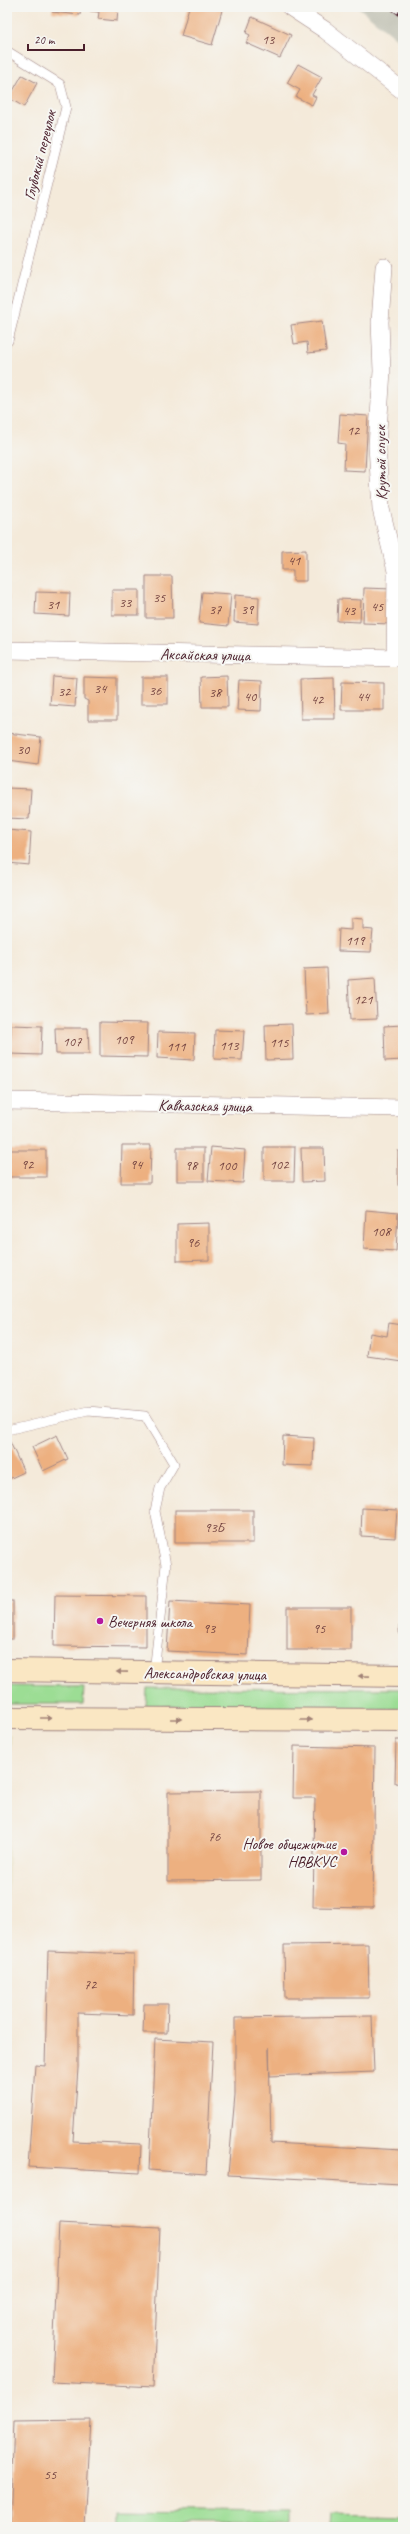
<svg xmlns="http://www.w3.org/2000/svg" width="410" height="2534" font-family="Caveat,sans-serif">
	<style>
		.built { fill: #e2dcba }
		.industrial { fill: #c5c5b8 }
		.green { fill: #9cdd94; stroke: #737e60 }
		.building { fill: #edb080 }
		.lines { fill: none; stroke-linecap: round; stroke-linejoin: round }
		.lane-casing { stroke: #9f8482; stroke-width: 10 }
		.street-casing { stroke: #9f8482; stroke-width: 18 }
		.secondary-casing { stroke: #9f8482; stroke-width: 24 }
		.lane { stroke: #fff; stroke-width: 9 }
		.street { stroke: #fff; stroke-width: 17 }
		.secondary { stroke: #fae7c3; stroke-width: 22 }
		.rail-casing { stroke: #4a1f2b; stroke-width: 4.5 }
		.rail { stroke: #f6f6f2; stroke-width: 3; stroke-dasharray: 9; stroke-linecap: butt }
		.oneway { fill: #a28377 }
		.poi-dot { fill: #b5179e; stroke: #f6f6f2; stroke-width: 1.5 }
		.labels { text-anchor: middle; stroke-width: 4; stroke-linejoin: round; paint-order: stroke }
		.number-label { font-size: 14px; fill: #734340 }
		.street-label { font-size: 16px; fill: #4a1f2b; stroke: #f6f6f2 }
		.poi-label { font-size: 16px; fill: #4a1f2b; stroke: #f6f6f2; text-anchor: start }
	</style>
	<rect width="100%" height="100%" fill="#f6f6f2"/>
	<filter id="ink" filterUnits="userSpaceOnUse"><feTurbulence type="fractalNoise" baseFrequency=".025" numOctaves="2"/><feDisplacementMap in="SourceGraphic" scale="8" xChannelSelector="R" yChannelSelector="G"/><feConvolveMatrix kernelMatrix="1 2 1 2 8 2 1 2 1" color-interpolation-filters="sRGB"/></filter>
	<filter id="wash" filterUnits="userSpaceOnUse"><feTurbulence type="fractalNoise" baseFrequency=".012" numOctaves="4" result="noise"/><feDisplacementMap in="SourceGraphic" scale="16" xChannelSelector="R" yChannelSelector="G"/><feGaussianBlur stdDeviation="0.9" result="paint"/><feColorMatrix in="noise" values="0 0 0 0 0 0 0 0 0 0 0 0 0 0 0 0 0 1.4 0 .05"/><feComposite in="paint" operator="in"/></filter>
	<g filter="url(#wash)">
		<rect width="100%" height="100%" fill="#f4eada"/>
		<polygon class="built" points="7,1735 11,1736 7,1946"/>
		<polygon class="industrial" points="358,7 403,7 403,44"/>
		<g class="green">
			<polygon points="7,1686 84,1687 83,1704 7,1704"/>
			<polygon points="147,1688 403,1689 403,1709 146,1706"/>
			<polygon points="116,2511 287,2513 287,2526 116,2524"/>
			<polygon points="332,2514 403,2516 403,2527 331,2527"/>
		</g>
		<g id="blocks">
			<g class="building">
				<polygon points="53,7 81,7 80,15 52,12"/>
				<polygon points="90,7 118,7 117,21 98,19 99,12 90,11"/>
				<polygon points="189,7 223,7 212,45 181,36"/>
				<polygon points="252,17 291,35 280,58 246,43 250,35 246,33"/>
				<polygon points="298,64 322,77 312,95 316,97 312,105 296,97 300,90 287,83"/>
				<polygon points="22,75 37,83 24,107 9,98"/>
				<polygon points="322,321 326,351 308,353 307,342 294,344 291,325"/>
				<polygon points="340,414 368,416 365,471 344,470 345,444 338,443"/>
				<polygon points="306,550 306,581 293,581 293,570 282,570 282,551"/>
				<polygon points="146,576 172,576 173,618 146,618"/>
				<polygon points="364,588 392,589 391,624 363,623"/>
				<rect x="112" y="590" width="27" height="25"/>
				<polygon points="36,592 70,593 69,616 35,614"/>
				<polygon points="202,592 231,594 228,626 199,623"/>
				<polygon points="235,595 259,597 258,624 234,622"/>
				<rect x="7" y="596" width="2" height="22"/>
				<polygon points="338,599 361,600 360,622 337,621"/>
				<polygon points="52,676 77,678 75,707 50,705"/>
				<polygon points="227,676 228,707 202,707 201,677"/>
				<polygon points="84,677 117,678 117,720 88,720 88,701 84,699"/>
				<rect x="141" y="677" width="27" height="27"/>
				<polygon points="334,678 335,719 301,719 300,679"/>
				<polygon points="239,680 262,681 261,711 237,710"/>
				<polygon points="342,682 384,683 384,710 341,710"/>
				<polygon points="7,733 41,737 38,765 7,761"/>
				<polygon points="7,788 31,789 29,819 7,818"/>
				<polygon points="7,830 31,832 29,865 7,863"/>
				<polygon points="351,918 363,919 363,929 373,930 371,952 338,951 339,929 351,930"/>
				<polygon points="327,968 329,1014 306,1015 304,969"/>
				<polygon points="375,978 377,1019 350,1020 348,980"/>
				<polygon points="100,1022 148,1023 147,1057 100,1056"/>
				<polygon points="292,1024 293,1059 266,1060 265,1025"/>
				<polygon points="11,1025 42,1026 41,1055 10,1054"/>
				<polygon points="403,1025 403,1060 385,1061 384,1026"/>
				<polygon points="55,1028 88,1028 89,1054 56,1054"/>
				<polygon points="215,1030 244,1031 242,1060 214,1059"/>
				<polygon points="158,1032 195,1033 194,1060 157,1058"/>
				<polygon points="122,1145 151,1145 150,1183 121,1183"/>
				<polygon points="211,1147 245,1150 243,1183 208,1181"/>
				<polygon points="264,1147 295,1147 294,1181 264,1181"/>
				<rect x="177" y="1148" width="27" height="33"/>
				<polygon points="301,1148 324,1148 325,1181 302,1182"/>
				<rect x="8" y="1150" width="38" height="27"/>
				<rect x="398" y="1151" width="5" height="34"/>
				<polygon points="366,1210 398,1213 396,1251 364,1249"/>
				<polygon points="209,1223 209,1260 177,1261 177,1224"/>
				<polygon points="389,1323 403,1325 401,1361 367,1356 370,1333 387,1336"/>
				<polygon points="57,1435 68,1459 43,1471 32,1447"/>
				<polygon points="283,1436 314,1438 313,1466 282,1465"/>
				<polygon points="10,1442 24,1472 7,1480 7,1444"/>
				<polygon points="362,1508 397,1510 395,1538 361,1536"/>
				<rect x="175" y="1510" width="78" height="33"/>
				<polygon points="55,1595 146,1596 146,1647 54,1646"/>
				<rect x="7" y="1601" width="6" height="38"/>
				<polygon points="170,1601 250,1605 248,1655 167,1651"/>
				<rect x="287" y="1607" width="64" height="43"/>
				<polygon points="399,1625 403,1625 403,1648 400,1648"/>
				<polygon points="396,1740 403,1740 403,1784 395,1783"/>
				<polygon points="294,1746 375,1748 373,1908 313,1907 315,1798 293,1798"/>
				<polygon points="261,1791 261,1880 168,1881 168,1792"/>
				<polygon points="368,1944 369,1998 285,1998 284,1945"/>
				<polygon points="48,1951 134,1954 133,2015 78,2013 78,2068 73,2141 141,2144 140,2173 28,2167 35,2065 45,2066"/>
				<polygon points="144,2004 168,2004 167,2033 143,2033"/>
				<polygon points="372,2016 374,2072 270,2076 269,2047 271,2143 402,2150 401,2184 228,2175 235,2095 235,2018"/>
				<polygon points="155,2039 213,2042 206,2174 149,2170"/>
				<polygon points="59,2223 160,2228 153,2387 52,2382"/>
				<polygon points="91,2420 85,2527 10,2527 14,2421"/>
			</g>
		</g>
	</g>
	<g filter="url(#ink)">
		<use href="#blocks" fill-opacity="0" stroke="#9f8482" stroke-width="1"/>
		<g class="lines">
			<defs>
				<g id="lane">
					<polyline points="7,51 60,84 66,107 8,341"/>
					<polyline points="7,1430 88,1411 145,1416 174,1464 160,1488 155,1511 166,1565 154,1672"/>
				</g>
				<g id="street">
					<polyline points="290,7 325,30 403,91"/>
					<polyline points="384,267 380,322 382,371 377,446 381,509 396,571 395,658"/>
					<polyline points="7,650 403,658"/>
					<polyline points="7,1101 403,1108"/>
				</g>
				<g id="secondary">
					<polyline points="7,1670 403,1676"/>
					<polyline points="7,1718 403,1720"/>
				</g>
			</defs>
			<use href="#lane" class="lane-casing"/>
			<use href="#street" class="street-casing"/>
			<use href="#secondary" class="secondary-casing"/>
			<use href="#lane" class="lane"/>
			<use href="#street" class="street"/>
			<use href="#secondary" class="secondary"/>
			<defs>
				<polyline id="rail" points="391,7 403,16"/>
			</defs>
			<use href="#rail" class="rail-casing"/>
			<use href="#rail" class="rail"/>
		</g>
		<defs><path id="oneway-solid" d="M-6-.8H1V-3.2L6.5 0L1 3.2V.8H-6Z"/></defs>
		<g class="oneway">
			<use href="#oneway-solid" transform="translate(122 1672) rotate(-179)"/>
			<use href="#oneway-solid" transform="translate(364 1676) rotate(-179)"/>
			<use href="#oneway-solid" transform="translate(46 1718)"/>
			<use href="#oneway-solid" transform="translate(176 1719)"/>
			<use href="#oneway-solid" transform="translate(306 1720)"/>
		</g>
	</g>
	<g class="poi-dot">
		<circle cx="100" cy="1621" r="4"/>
		<circle cx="344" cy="1852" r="4"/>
	</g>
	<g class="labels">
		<g class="number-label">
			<text x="268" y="44">13</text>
			<text x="353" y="435">12</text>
			<text x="294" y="565">41</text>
			<text x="159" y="602">35</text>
			<text x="125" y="607">33</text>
			<text x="53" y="609">31</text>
			<text x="377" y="611">45</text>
			<text x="215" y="614">37</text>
			<text x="247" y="614">39</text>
			<text x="349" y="615">43</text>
			<text x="100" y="693">34</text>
			<text x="155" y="695">36</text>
			<text x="64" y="696">32</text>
			<text x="215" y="697">38</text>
			<text x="250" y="701">40</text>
			<text x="363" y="701">44</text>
			<text x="317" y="704">42</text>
			<text x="23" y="754">30</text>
			<text x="355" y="945">119</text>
			<text x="363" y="1004">121</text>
			<text x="124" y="1044">109</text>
			<text x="72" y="1046">107</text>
			<text x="279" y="1047">115</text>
			<text x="229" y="1050">113</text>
			<text x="176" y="1051">111</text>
			<text x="27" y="1169">92</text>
			<text x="136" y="1169">94</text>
			<text x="279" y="1169">102</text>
			<text x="191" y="1170">98</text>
			<text x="227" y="1170">100</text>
			<text x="381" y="1236">108</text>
			<text x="193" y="1247">96</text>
			<text x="214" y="1532">93Б</text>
			<text x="209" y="1633">93</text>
			<text x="319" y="1633">95</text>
			<text x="214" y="1841">76</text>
			<text x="90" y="1989">72</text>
			<text x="50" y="2479">55</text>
		</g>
		<g class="street-label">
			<text transform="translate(39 155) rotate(-76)" y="6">Глубокий переулок</text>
			<text transform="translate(380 463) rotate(-91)" y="6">Крутой спуск</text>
			<text transform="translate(205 654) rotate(1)" y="6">Аксайская улица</text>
			<text transform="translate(205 1105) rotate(1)" y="6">Кавказская улица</text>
			<text transform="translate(205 1673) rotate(1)" y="6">Александровская улица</text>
		</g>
		<g class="poi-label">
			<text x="108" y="1627">Вечерняя школа</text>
			<text x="336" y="1849" text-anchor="end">Новое общежитие<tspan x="336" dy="18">НВВКУС</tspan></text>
		</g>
	</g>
	<rect width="410" height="2534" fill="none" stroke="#f6f6f2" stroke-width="24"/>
	<path d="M28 44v6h56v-6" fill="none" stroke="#4a1f2b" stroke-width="2"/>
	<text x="34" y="44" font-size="12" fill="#4a1f2b" stroke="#f6f6f2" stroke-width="3" paint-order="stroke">20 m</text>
</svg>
